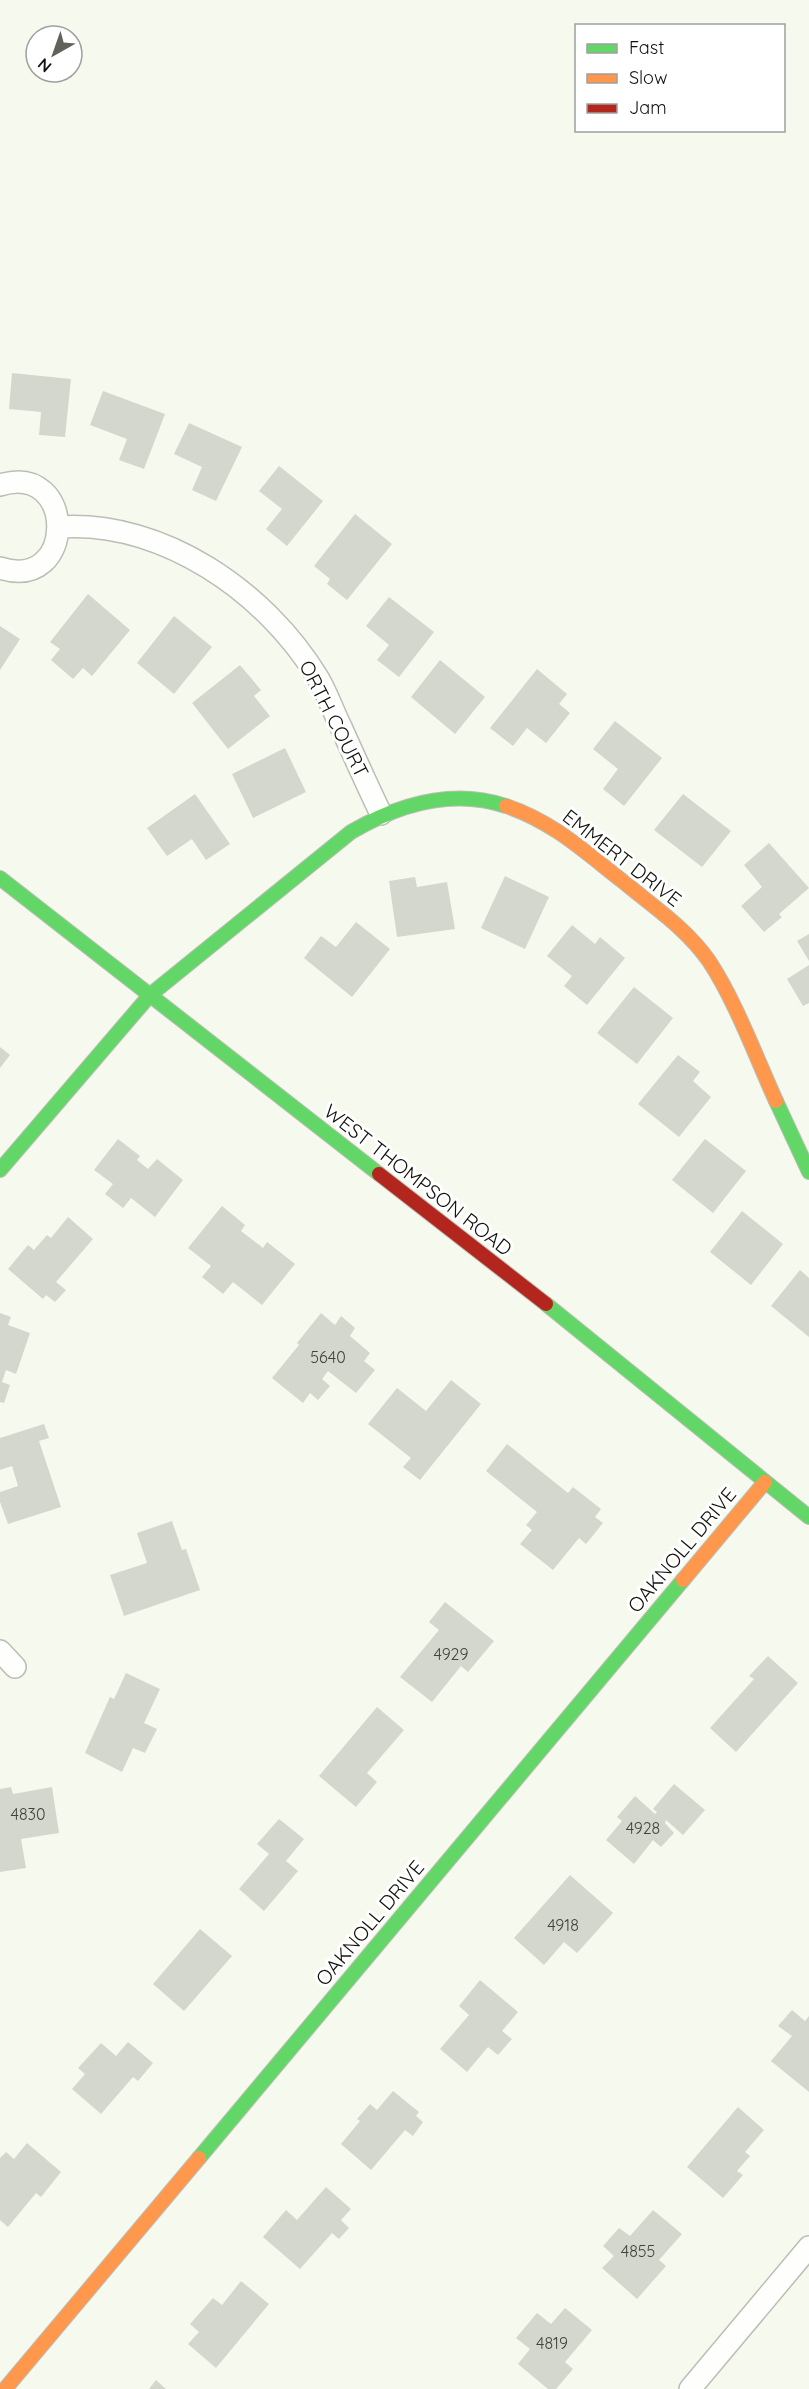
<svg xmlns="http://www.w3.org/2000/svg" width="809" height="2389" font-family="Quicksand,sans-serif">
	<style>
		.building { fill: #d3d7ce }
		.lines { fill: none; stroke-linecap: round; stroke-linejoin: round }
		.street-casing { stroke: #bbbeb5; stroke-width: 24 }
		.fast-casing { stroke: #bbbeb5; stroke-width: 16 }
		.slow-casing { stroke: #bbbeb5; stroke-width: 16 }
		.jam-casing { stroke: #bbbeb5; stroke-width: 16 }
		.street { stroke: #fefefc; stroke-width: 21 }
		.fast { stroke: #63d668; stroke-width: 14 }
		.slow { stroke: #ff974d; stroke-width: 14 }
		.jam { stroke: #b3261e; stroke-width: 14 }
		.labels { text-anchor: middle; stroke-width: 6; stroke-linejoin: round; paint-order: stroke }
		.number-label { font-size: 16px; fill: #41433c }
		.street-label { font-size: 20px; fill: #10120b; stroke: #fff }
	</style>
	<rect width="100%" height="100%" fill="#f6faee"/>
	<g class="building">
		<polygon points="12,373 71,379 65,437 39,435 41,412 9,409"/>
		<polygon points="103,391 165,414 144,469 119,460 127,439 90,425"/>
		<polygon points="189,423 242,447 216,501 192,490 202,467 174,454"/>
		<polygon points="279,466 323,501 287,546 266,529 282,509 259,491"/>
		<polygon points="355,514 392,544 347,600 327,584 330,579 314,566"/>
		<polygon points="88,594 130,630 92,676 83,668 73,679 51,660 60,649 50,642"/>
		<polygon points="389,597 434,632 399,677 377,660 389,645 366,626"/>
		<polygon points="174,616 212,647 174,694 137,663"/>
		<polygon points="0,626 20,639 0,670"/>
		<polygon points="440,660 485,697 455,734 411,697"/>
		<polygon points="240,665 261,690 254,696 270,716 228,749 192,703"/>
		<polygon points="537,669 567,694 559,704 570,713 546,743 527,728 513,746 490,728"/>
		<polygon points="615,721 662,758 624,806 603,789 618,769 593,749"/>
		<polygon points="285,748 306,792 253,818 232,774"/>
		<polygon points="195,794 230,844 206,860 192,839 167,856 147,828"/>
		<polygon points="683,794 731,831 702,867 654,830"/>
		<polygon points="769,843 809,888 779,914 782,917 764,932 741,906 762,887 744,865"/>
		<polygon points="505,876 549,897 525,949 481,928"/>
		<polygon points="415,877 417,887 447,882 455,929 397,937 389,881"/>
		<polygon points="356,922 390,949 352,997 304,958 321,936 336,947"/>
		<polygon points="572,925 595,944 600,937 625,958 587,1005 564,986 572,976 547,956"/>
		<polygon points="809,934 809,961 797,941"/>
		<polygon points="809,965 809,1003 803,1006 787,979"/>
		<polygon points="634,987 673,1018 637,1064 597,1033"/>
		<polygon points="0,1047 10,1055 0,1068"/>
		<polygon points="678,1055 700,1072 693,1081 711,1097 679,1137 638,1104"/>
		<polygon points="118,1139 140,1156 137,1160 148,1169 157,1159 183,1180 155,1217 131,1198 123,1208 105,1194 113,1184 94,1170"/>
		<polygon points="705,1139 746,1171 713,1213 672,1180"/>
		<polygon points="222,1206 245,1225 241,1231 263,1248 267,1242 295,1264 262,1305 233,1282 223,1294 202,1277 211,1266 188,1248"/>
		<polygon points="742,1211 783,1244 751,1285 710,1252"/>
		<polygon points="68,1217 93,1239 56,1282 66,1290 55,1302 46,1295 43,1299 8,1269 28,1245 34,1250 47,1235 51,1238"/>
		<polygon points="800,1270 809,1278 809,1337 771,1306"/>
		<polygon points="0,1313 11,1317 8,1325 30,1333 16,1374 6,1370 2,1382 10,1385 4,1403 0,1402"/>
		<polygon points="321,1313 335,1325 341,1316 355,1328 350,1336 370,1353 364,1361 375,1370 356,1393 328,1371 322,1379 330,1386 318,1400 310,1393 303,1403 272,1378 299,1345 297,1343"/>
		<polygon points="451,1380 481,1404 420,1480 403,1467 411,1458 368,1424 397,1388 426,1411"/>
		<polygon points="44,1424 49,1438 39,1441 61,1507 8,1524 0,1502 0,1492 18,1486 12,1466 0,1470 0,1438"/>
		<polygon points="507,1444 568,1493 573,1487 601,1509 595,1517 603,1523 586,1544 579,1538 553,1570 520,1544 532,1530 526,1525 537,1512 486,1471"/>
		<polygon points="172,1521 182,1550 186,1549 200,1590 124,1616 110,1575 147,1563 137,1533"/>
		<polygon points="445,1602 494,1641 468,1672 461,1666 432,1702 400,1677 439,1630 429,1622"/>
		<polygon points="768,1656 798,1683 736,1752 710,1728 754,1679 749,1676"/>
		<polygon points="126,1673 160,1689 144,1723 157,1729 145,1753 133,1748 122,1772 85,1753 110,1697 114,1699"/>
		<polygon points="377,1707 404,1730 367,1773 377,1782 356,1807 319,1776"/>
		<polygon points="674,1784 705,1810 683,1835 666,1820 665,1823 674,1833 661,1847 653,1840 634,1864 606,1840 622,1821 617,1817 635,1796 655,1814 657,1812 653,1809"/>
		<polygon points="11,1787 13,1794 52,1787 59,1833 21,1839 26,1868 0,1872 0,1789"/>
		<polygon points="279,1819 304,1839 286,1861 298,1871 264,1911 239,1889 269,1854 257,1844"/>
		<polygon points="570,1875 613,1913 577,1953 564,1942 544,1965 514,1938"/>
		<polygon points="200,1929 232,1956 184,2011 153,1984"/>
		<polygon points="480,1980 518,2012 502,2031 512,2039 498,2055 488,2047 467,2072 440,2049 469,2015 459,2006"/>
		<polygon points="792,2010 805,2021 809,2016 809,2092 771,2061 792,2036 778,2026"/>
		<polygon points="128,2042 153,2063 138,2081 133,2077 101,2114 72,2089 85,2074 78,2068 101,2043 116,2056"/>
		<polygon points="393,2091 419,2112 416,2116 423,2122 413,2136 405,2130 371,2170 341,2144 360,2121 357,2119 370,2104 377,2110"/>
		<polygon points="738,2107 764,2130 745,2152 750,2156 737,2171 743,2175 723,2198 687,2167"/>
		<polygon points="27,2143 61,2172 41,2197 36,2193 8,2227 0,2220 0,2158 6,2152 14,2159"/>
		<polygon points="326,2187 351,2209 341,2220 349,2228 339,2239 332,2233 300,2269 263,2237 286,2210 297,2220"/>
		<polygon points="653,2210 682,2234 659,2260 666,2266 637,2299 602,2268 614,2256 603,2246 619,2228 630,2236"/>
		<polygon points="241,2281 269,2304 216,2368 188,2344 199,2332 190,2324 213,2298 222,2305"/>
		<polygon points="565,2308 592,2330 565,2362 573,2369 556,2389 548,2389 518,2364 530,2349 516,2338 537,2313 551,2324"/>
		<polygon points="156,2380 166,2389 149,2389"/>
	</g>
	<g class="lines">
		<defs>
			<g id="street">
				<path d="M0,485c77,-24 77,108 0,83"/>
				<path d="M59,527c104,-7 207,65 259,151 9,15 15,33 23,49 13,29 26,58 40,87"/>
				<polyline points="0,1651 15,1667"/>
				<polyline points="690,2389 809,2247"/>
			</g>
			<g id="fast">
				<polyline points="0,878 379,1174"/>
				<polyline points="776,1101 809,1172"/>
				<path d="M0,1170l150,-175 201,-163c48,-28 101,-44 155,-26"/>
				<polyline points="546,1304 809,1517"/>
				<polyline points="199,2158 683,1580"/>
			</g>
			<g id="slow">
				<path d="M506,806c48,16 80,47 119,77 29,24 62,46 84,78 26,39 47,96 67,140"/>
				<polyline points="683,1580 765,1482"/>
				<polyline points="5,2389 199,2158"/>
			</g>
			<polyline id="jam" points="379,1174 546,1304"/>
		</defs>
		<use href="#street" class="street-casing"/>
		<use href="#fast" class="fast-casing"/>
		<use href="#slow" class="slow-casing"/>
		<use href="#jam" class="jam-casing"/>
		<use href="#street" class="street"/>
		<use href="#fast" class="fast"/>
		<use href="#slow" class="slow"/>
		<use href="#jam" class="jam"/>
	</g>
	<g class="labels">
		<g class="number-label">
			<text x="328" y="1363">5640</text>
			<text x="451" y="1660">4929</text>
			<text x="28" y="1820">4830</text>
			<text x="643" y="1834">4928</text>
			<text x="563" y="1931">4918</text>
			<text x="638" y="2257">4855</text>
			<text x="552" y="2349">4819</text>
		</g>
		<g class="street-label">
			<text transform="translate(334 719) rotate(63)" y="7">ORTH COURT</text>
			<text transform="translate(622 858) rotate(38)" y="7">EMMERT DRIVE</text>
			<text transform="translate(418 1180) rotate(38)" y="7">WEST THOMPSON ROAD</text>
			<text transform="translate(682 1550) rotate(-50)" y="7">OAKNOLL DRIVE</text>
			<text transform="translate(370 1923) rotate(-50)" y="7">OAKNOLL DRIVE</text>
		</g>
	</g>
	<rect x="575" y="24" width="210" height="108" fill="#ffffff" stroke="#9fa09d" stroke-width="1.5"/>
	<rect x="587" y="44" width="30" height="9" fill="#63d668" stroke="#9fa09d" stroke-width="1.5"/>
	<text x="629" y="54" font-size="18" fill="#10120b">Fast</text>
	<rect x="587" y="74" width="30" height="9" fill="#ff974d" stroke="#9fa09d" stroke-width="1.5"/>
	<text x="629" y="84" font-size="18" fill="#10120b">Slow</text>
	<rect x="587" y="104" width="30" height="9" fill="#b3261e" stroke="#9fa09d" stroke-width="1.5"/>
	<text x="629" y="114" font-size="18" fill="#10120b">Jam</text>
	<g transform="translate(54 54) rotate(220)"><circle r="28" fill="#ffffff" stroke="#9fa09d" stroke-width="1.5"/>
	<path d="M0-4.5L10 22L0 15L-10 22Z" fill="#60635a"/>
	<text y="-9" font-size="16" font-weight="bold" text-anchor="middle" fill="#10120b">N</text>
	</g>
</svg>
